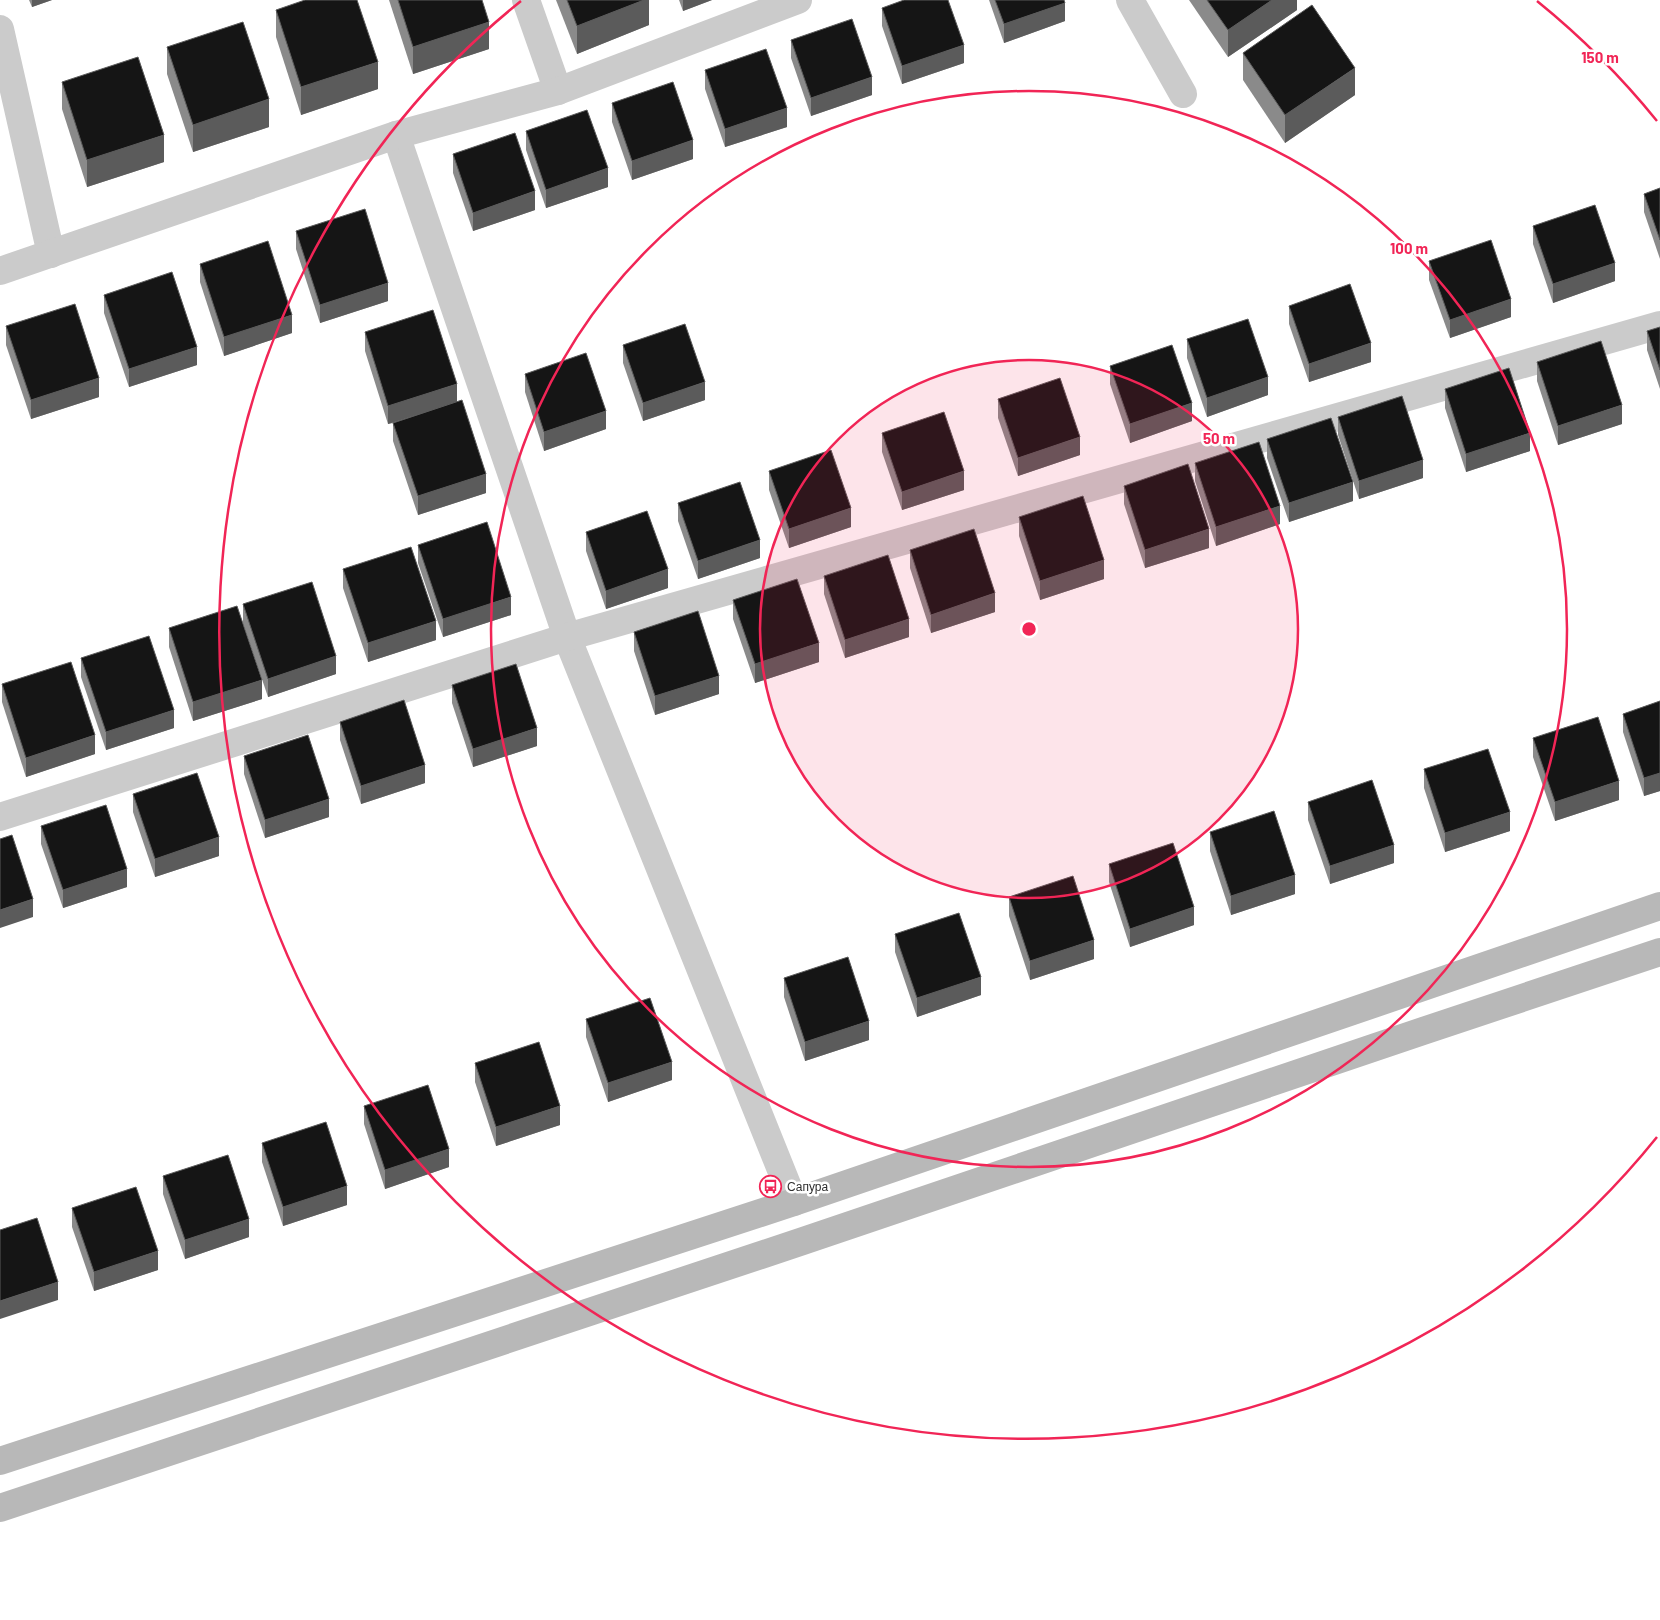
<svg xmlns="http://www.w3.org/2000/svg" width="1660" height="1620" font-family="Barlow,sans-serif">
	<style>
		.lines { fill: none; stroke-linecap: round; stroke-linejoin: round }
		.minor { stroke: #cbcbcb; stroke-width: 28 }
		.secondary { stroke: #b8b8b8; stroke-width: 28 }
		.wall { fill: #8a8a8a }
		.shaded-wall { fill: #5b5b5b }
		.building { fill: #151515; stroke: #5b5b5b }
		.ring { fill: none; stroke: #f12556; stroke-width: 2.5 }
		.labels { text-anchor: middle; stroke-width: 5; stroke-linejoin: round; paint-order: stroke }
		.poi-label { font-size: 12px; fill: #2e2e2e; stroke: #fff; text-anchor: start }
		.centre { fill: #f12556; stroke: #fff; stroke-width: 2.5 }
		.ring-label { font-size: 15px; text-anchor: middle; font-weight: bold; fill: #f12556; stroke: #fff; stroke-width: 5; stroke-linejoin: round; paint-order: stroke }
	</style>
	<rect width="100%" height="100%" fill="#fff"/>
	<g class="lines">
		<g class="minor">
			<polyline points="526,0 558,91"/>
			<polyline points="1130,0 1183,94"/>
			<polyline points="0,29 51,254"/>
			<polyline points="396,135 567,637 794,1202"/>
			<polyline points="0,271 396,135 558,91 798,0"/>
			<polyline points="0,817 567,637 1660,325"/>
		</g>
		<g class="secondary">
			<polyline points="0,1461 794,1202 1660,906"/>
			<polyline points="0,1508 803,1241 1423,1031 1660,952"/>
		</g>
	</g>
	<g class="wall">
		<polygon points="29,0 52,0 32,7"/>
		<polygon points="389,0 482,0 489,49 413,74"/>
		<polygon points="556,0 649,0 649,25 577,54"/>
		<polygon points="679,0 712,0 683,11"/>
		<polygon points="989,0 1064,0 1065,21 1004,43"/>
		<polygon points="1189,0 1297,0 1297,10 1228,57"/>
		<polygon points="882,8 964,63 902,84 882,26"/>
		<polygon points="276,10 378,89 301,115 276,37"/>
		<polygon points="791,40 872,95 811,116 791,58"/>
		<polygon points="167,47 269,127 193,152 167,74"/>
		<polygon points="1243,53 1355,95 1285,143 1243,80"/>
		<polygon points="705,70 787,127 725,147 705,89"/>
		<polygon points="62,82 164,162 87,187 62,109"/>
		<polygon points="612,103 693,159 632,180 612,122"/>
		<polygon points="526,131 608,187 546,208 526,150"/>
		<polygon points="453,154 535,210 473,231 453,173"/>
		<polygon points="1660,188 1660,259 1644,212 1644,194"/>
		<polygon points="1533,226 1615,281 1553,303 1533,244"/>
		<polygon points="296,231 388,301 320,323 296,249"/>
		<polygon points="1429,261 1511,317 1450,338 1429,280"/>
		<polygon points="200,264 292,333 224,356 200,282"/>
		<polygon points="104,295 197,365 129,387 104,313"/>
		<polygon points="1289,306 1371,362 1309,382 1289,324"/>
		<polygon points="6,326 99,397 31,419 6,345"/>
		<polygon points="1660,327 1660,389 1647,350 1647,331"/>
		<polygon points="365,332 457,401 486,493 418,515 393,441 393,423 388,424 365,351"/>
		<polygon points="1187,339 1268,395 1207,417 1187,358"/>
		<polygon points="623,345 705,400 643,421 623,363"/>
		<polygon points="1537,362 1622,424 1558,445 1537,381"/>
		<polygon points="1110,366 1192,421 1130,443 1110,384"/>
		<polygon points="525,374 606,429 544,451 525,392"/>
		<polygon points="1445,389 1530,451 1466,472 1445,408"/>
		<polygon points="998,399 1080,455 1018,476 998,418"/>
		<polygon points="1338,417 1423,478 1359,499 1338,435"/>
		<polygon points="882,433 964,490 902,510 882,452"/>
		<polygon points="1267,439 1353,501 1289,522 1267,458"/>
		<polygon points="1195,463 1280,524 1216,546 1195,481"/>
		<polygon points="769,471 851,527 789,548 769,490"/>
		<polygon points="1124,486 1209,548 1145,568 1124,504"/>
		<polygon points="678,503 760,558 698,579 678,521"/>
		<polygon points="1019,517 1104,579 1040,600 1019,536"/>
		<polygon points="586,532 668,588 606,609 586,551"/>
		<polygon points="418,545 511,615 443,637 418,563"/>
		<polygon points="910,550 995,612 931,633 910,568"/>
		<polygon points="343,569 436,640 368,662 343,588"/>
		<polygon points="824,576 909,637 845,658 824,594"/>
		<polygon points="733,600 819,662 755,683 733,619"/>
		<polygon points="243,604 336,674 268,697 243,623"/>
		<polygon points="169,628 262,699 193,721 169,647"/>
		<polygon points="634,632 719,694 655,715 634,651"/>
		<polygon points="81,658 174,728 106,750 81,677"/>
		<polygon points="2,684 95,754 26,777 2,702"/>
		<polygon points="452,685 537,746 473,767 452,703"/>
		<polygon points="1660,701 1660,791 1644,796 1623,732 1623,714"/>
		<polygon points="340,722 425,783 361,804 340,740"/>
		<polygon points="1533,738 1619,800 1555,821 1533,757"/>
		<polygon points="244,756 329,817 265,838 244,774"/>
		<polygon points="1424,769 1510,831 1445,852 1424,788"/>
		<polygon points="133,794 219,856 155,877 133,812"/>
		<polygon points="1308,802 1394,863 1330,884 1308,820"/>
		<polygon points="41,826 127,887 63,908 41,844"/>
		<polygon points="1210,832 1295,894 1231,915 1210,851"/>
		<polygon points="1109,864 1194,925 1130,947 1109,882"/>
		<polygon points="1009,897 1094,959 1030,980 1009,916"/>
		<polygon points="895,934 981,995 917,1017 895,952"/>
		<polygon points="784,978 869,1040 805,1061 784,997"/>
		<polygon points="586,1019 672,1080 608,1102 586,1037"/>
		<polygon points="475,1063 560,1125 496,1146 475,1082"/>
		<polygon points="364,1106 449,1167 385,1189 364,1124"/>
		<polygon points="262,1143 347,1205 283,1226 262,1162"/>
		<polygon points="163,1176 249,1237 185,1259 163,1194"/>
		<polygon points="72,1208 158,1270 94,1291 72,1227"/>
	</g>
	<g class="shaded-wall">
		<polygon points="32,0 52,0 32,7"/>
		<polygon points="644,0 649,0 649,25 577,54 577,26"/>
		<polygon points="683,0 712,0 683,11"/>
		<polygon points="1272,0 1297,0 1297,10 1228,57 1228,30"/>
		<polygon points="1065,3 1065,21 1004,43 1004,24"/>
		<polygon points="489,22 489,49 413,74 413,47"/>
		<polygon points="964,45 964,63 902,84 902,66"/>
		<polygon points="378,62 378,89 301,115 301,87"/>
		<polygon points="1355,68 1355,95 1285,143 1285,115"/>
		<polygon points="872,77 872,95 811,116 811,98"/>
		<polygon points="269,99 269,127 193,152 193,125"/>
		<polygon points="787,108 787,127 725,147 725,129"/>
		<polygon points="164,135 164,162 87,187 87,160"/>
		<polygon points="693,140 693,159 632,180 632,161"/>
		<polygon points="608,168 608,187 546,208 546,190"/>
		<polygon points="535,191 535,210 473,231 473,213"/>
		<polygon points="1615,263 1615,281 1553,303 1553,284"/>
		<polygon points="388,283 388,301 320,323 320,305"/>
		<polygon points="1511,299 1511,317 1450,338 1450,320"/>
		<polygon points="292,315 292,333 224,356 224,337"/>
		<polygon points="1371,343 1371,362 1309,382 1309,364"/>
		<polygon points="197,347 197,365 129,387 129,369"/>
		<polygon points="1268,377 1268,395 1207,417 1207,398"/>
		<polygon points="99,378 99,397 31,419 31,400"/>
		<polygon points="705,382 705,400 643,421 643,403"/>
		<polygon points="457,384 457,402 388,424 388,406"/>
		<polygon points="1192,403 1192,421 1130,443 1130,424"/>
		<polygon points="1622,405 1622,424 1558,445 1558,426"/>
		<polygon points="606,411 606,429 544,451 544,432"/>
		<polygon points="1530,433 1530,451 1466,472 1466,454"/>
		<polygon points="1080,437 1080,455 1018,476 1018,458"/>
		<polygon points="1423,460 1423,478 1359,499 1359,481"/>
		<polygon points="964,471 964,490 902,510 902,492"/>
		<polygon points="486,474 486,493 418,515 418,496"/>
		<polygon points="1353,482 1353,501 1289,522 1289,503"/>
		<polygon points="1280,506 1280,524 1216,546 1216,527"/>
		<polygon points="851,508 851,527 789,548 789,529"/>
		<polygon points="1209,529 1209,548 1145,568 1145,550"/>
		<polygon points="760,540 760,558 698,579 698,561"/>
		<polygon points="1104,560 1104,579 1040,600 1040,581"/>
		<polygon points="668,569 668,588 606,609 606,591"/>
		<polygon points="995,593 995,612 931,633 931,615"/>
		<polygon points="511,597 511,615 443,637 443,619"/>
		<polygon points="909,619 909,637 845,658 845,640"/>
		<polygon points="436,621 436,640 368,662 368,643"/>
		<polygon points="819,643 819,662 755,683 755,664"/>
		<polygon points="336,656 336,674 268,697 268,679"/>
		<polygon points="719,676 719,694 655,715 655,696"/>
		<polygon points="262,680 262,699 193,721 193,702"/>
		<polygon points="174,710 174,728 106,750 106,732"/>
		<polygon points="537,728 537,746 473,767 473,749"/>
		<polygon points="95,735 95,754 26,777 26,758"/>
		<polygon points="425,765 425,783 361,804 361,786"/>
		<polygon points="1660,773 1660,791 1644,796 1644,778"/>
		<polygon points="1619,781 1619,800 1555,821 1555,802"/>
		<polygon points="329,799 329,817 265,838 265,820"/>
		<polygon points="1510,812 1510,831 1445,852 1445,833"/>
		<polygon points="219,837 219,856 155,877 155,859"/>
		<polygon points="1394,845 1394,863 1330,884 1330,866"/>
		<polygon points="127,869 127,887 63,908 63,890"/>
		<polygon points="1295,875 1295,894 1231,915 1231,896"/>
		<polygon points="33,899 33,917 0,928 0,910"/>
		<polygon points="1194,907 1194,925 1130,947 1130,929"/>
		<polygon points="1094,940 1094,959 1030,980 1030,961"/>
		<polygon points="981,977 981,995 917,1017 917,998"/>
		<polygon points="869,1021 869,1040 805,1061 805,1042"/>
		<polygon points="672,1062 672,1080 608,1102 608,1083"/>
		<polygon points="560,1106 560,1125 496,1146 496,1127"/>
		<polygon points="449,1149 449,1167 385,1189 385,1170"/>
		<polygon points="347,1186 347,1205 283,1226 283,1207"/>
		<polygon points="249,1219 249,1237 185,1259 185,1240"/>
		<polygon points="158,1251 158,1270 94,1291 94,1272"/>
		<polygon points="58,1282 58,1300 0,1319 0,1301"/>
	</g>
	<g class="building">
		<polygon points="305,0 357,0 378,62 301,87 276,10"/>
		<polygon points="398,0 482,0 489,22 413,47"/>
		<polygon points="567,0 644,0 577,26"/>
		<polygon points="904,0 948,0 964,45 902,66 882,8"/>
		<polygon points="995,0 1064,0 1065,3 1004,24"/>
		<polygon points="1207,0 1272,0 1228,30"/>
		<polygon points="1312,5 1355,68 1285,115 1243,53"/>
		<polygon points="852,19 872,77 811,98 791,40"/>
		<polygon points="243,22 269,99 193,125 167,47"/>
		<polygon points="766,49 787,108 725,129 705,70"/>
		<polygon points="138,57 164,135 87,160 62,82"/>
		<polygon points="673,82 693,140 632,161 612,103"/>
		<polygon points="587,110 608,168 546,190 526,131"/>
		<polygon points="515,133 535,191 473,213 453,154"/>
		<polygon points="1660,188 1660,240 1644,194"/>
		<polygon points="1595,205 1615,263 1553,284 1533,226"/>
		<polygon points="365,209 388,283 320,305 296,231"/>
		<polygon points="1491,240 1511,299 1450,320 1429,261"/>
		<polygon points="268,241 292,315 224,337 200,264"/>
		<polygon points="172,272 197,347 129,369 104,295"/>
		<polygon points="1350,284 1371,343 1309,364 1289,306"/>
		<polygon points="75,304 99,378 31,400 6,326"/>
		<polygon points="433,310 457,384 388,406 365,332"/>
		<polygon points="1248,319 1268,377 1207,398 1187,339"/>
		<polygon points="685,324 705,382 643,403 623,345"/>
		<polygon points="1660,327 1660,370 1647,331"/>
		<polygon points="1601,341 1622,405 1558,426 1537,362"/>
		<polygon points="1172,345 1192,403 1130,424 1110,366"/>
		<polygon points="586,353 606,411 544,432 525,374"/>
		<polygon points="1509,368 1530,433 1466,454 1445,389"/>
		<polygon points="1060,378 1080,437 1018,458 998,399"/>
		<polygon points="1402,396 1423,460 1359,481 1338,417"/>
		<polygon points="462,400 486,474 418,496 393,423"/>
		<polygon points="944,412 964,471 902,492 882,433"/>
		<polygon points="1331,418 1353,482 1289,503 1267,439"/>
		<polygon points="1259,442 1280,506 1216,527 1195,463"/>
		<polygon points="831,450 851,508 789,529 769,471"/>
		<polygon points="1188,464 1209,529 1145,550 1124,486"/>
		<polygon points="740,482 760,540 698,561 678,503"/>
		<polygon points="1083,496 1104,560 1040,581 1019,517"/>
		<polygon points="647,511 668,569 606,591 586,532"/>
		<polygon points="487,522 511,597 443,619 418,545"/>
		<polygon points="974,529 995,593 931,615 910,550"/>
		<polygon points="411,547 436,621 368,643 343,569"/>
		<polygon points="888,555 909,619 845,640 824,576"/>
		<polygon points="797,579 819,643 755,664 733,600"/>
		<polygon points="312,582 336,656 268,679 243,604"/>
		<polygon points="237,606 262,680 193,702 169,628"/>
		<polygon points="698,611 719,676 655,696 634,632"/>
		<polygon points="149,636 174,710 106,732 81,658"/>
		<polygon points="71,662 95,735 26,758 2,684"/>
		<polygon points="516,664 537,728 473,749 452,685"/>
		<polygon points="404,700 425,765 361,786 340,722"/>
		<polygon points="1660,701 1660,773 1644,778 1623,714"/>
		<polygon points="1598,717 1619,781 1555,802 1533,738"/>
		<polygon points="308,735 329,799 265,820 244,756"/>
		<polygon points="1488,749 1510,812 1445,833 1424,769"/>
		<polygon points="197,773 219,837 155,859 133,794"/>
		<polygon points="1372,780 1394,845 1330,866 1308,802"/>
		<polygon points="106,805 127,869 63,890 41,826"/>
		<polygon points="1274,811 1295,875 1231,896 1210,832"/>
		<polygon points="12,835 33,899 0,910 0,839"/>
		<polygon points="1173,843 1194,907 1130,929 1109,864"/>
		<polygon points="1073,876 1094,940 1030,961 1009,897"/>
		<polygon points="959,913 981,977 917,998 895,934"/>
		<polygon points="848,957 869,1021 805,1042 784,978"/>
		<polygon points="650,998 672,1062 608,1083 586,1019"/>
		<polygon points="539,1042 560,1106 496,1127 475,1063"/>
		<polygon points="428,1085 449,1149 385,1170 364,1106"/>
		<polygon points="326,1122 347,1186 283,1207 262,1143"/>
		<polygon points="228,1155 249,1219 185,1240 163,1176"/>
		<polygon points="136,1187 158,1251 94,1272 72,1208"/>
		<polygon points="37,1218 58,1282 0,1301 0,1230"/>
	</g>
	<circle cx="1029" cy="629" r="269" fill="#f12556" fill-opacity=".12"/>
	<g class="ring">
		<circle cx="1029" cy="629" r="269"/>
		<circle cx="1029" cy="629" r="538"/>
		<path d="M1657 1137A808 808 0 1 1 521 1M1537 1A808 808 0 0 1 1657 121"/>
	</g>
	<defs>
		<symbol id="bus-ring" viewBox="-11 -11 22 22"><circle r="9.5" fill="#fff" stroke="#f12556" stroke-width="1.5"/><path d="M-5-6H5V4H4V6H2V4H-2V6H-4V4H-5ZM-3.5-4V0h7V-4ZM-3.5 1.2v1.5H-2V1.2ZM2 1.2v1.5H3.5V1.2Z" fill="#f12556"/></symbol>
	</defs>
	<g fill-rule="evenodd">
		<use href="#bus-ring" x="758" y="1174" width="25" height="25"/>
	</g>
	<g class="labels">
		<g class="poi-label">
			<text x="787" y="1191">Сапура</text>
		</g>
	</g>
	<circle cx="1029" cy="629" r="8" class="centre"/>
	<g class="ring-label">
		<text x="1600" y="63">150 m</text>
		<text x="1409" y="254">100 m</text>
		<text x="1219" y="444">50 m</text>
	</g>
</svg>
